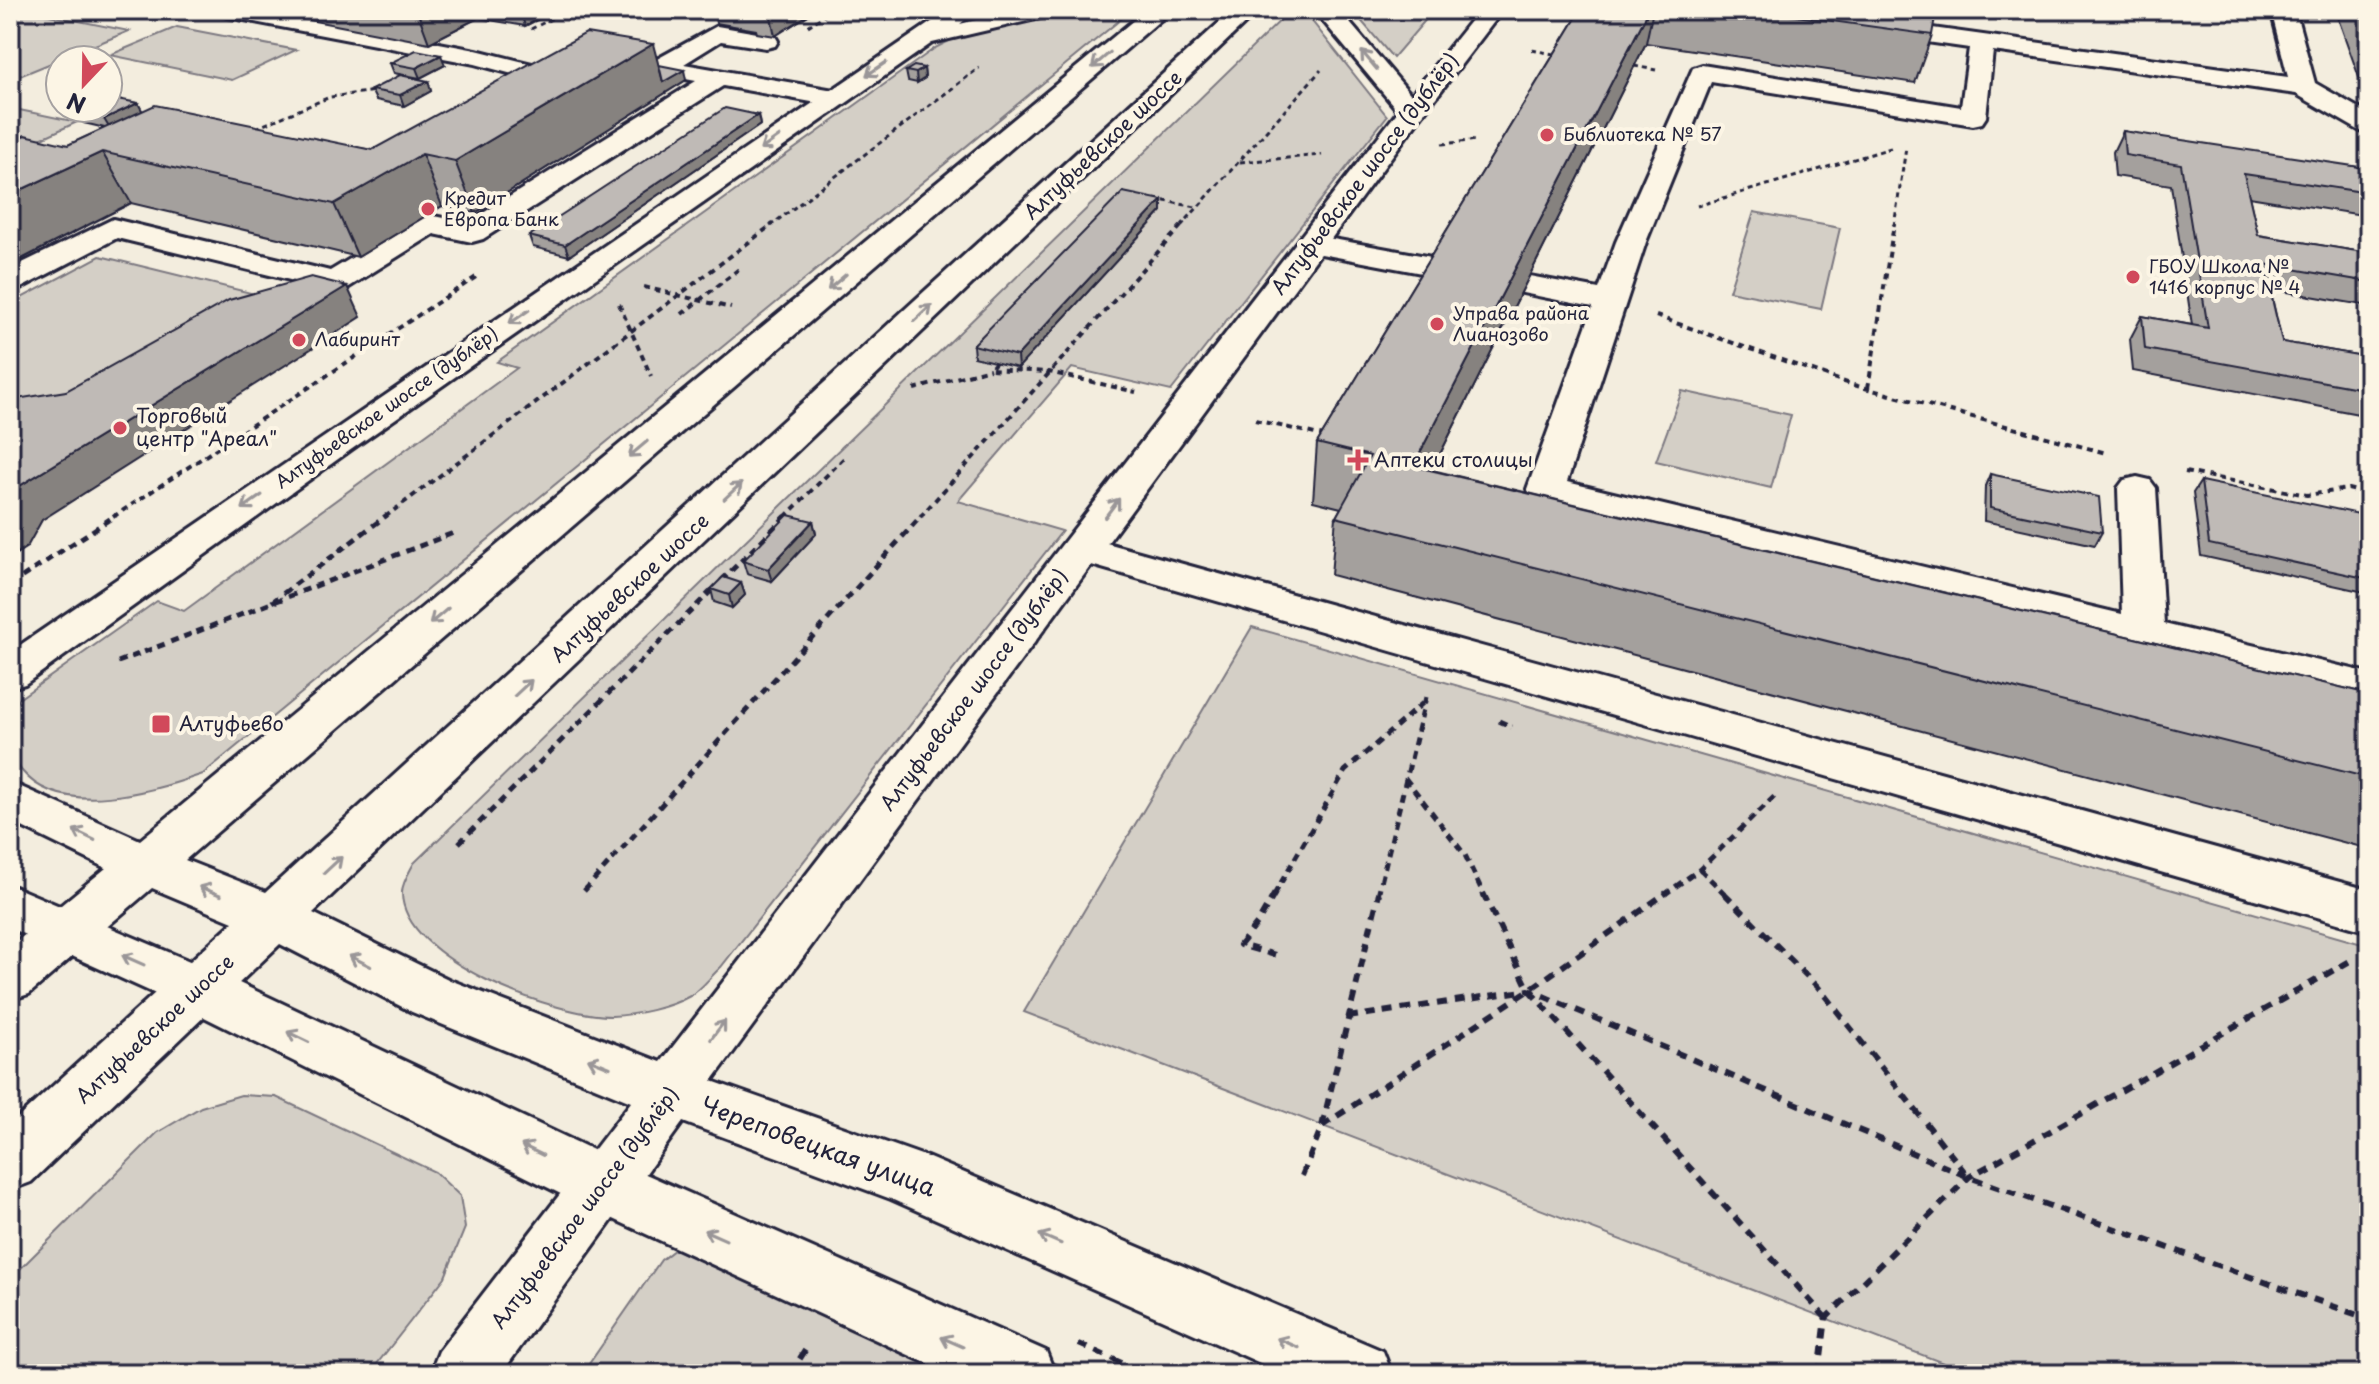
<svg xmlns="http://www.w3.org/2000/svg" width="2379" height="1384" font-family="'Playpen Sans',sans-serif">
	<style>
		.green { fill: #d4cfc6; stroke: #7b7880; stroke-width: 2 }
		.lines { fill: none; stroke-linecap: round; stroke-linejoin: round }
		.minor-casing { stroke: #22223b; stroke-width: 6 }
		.major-casing { stroke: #22223b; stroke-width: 6 }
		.path-far3 { stroke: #22223b; stroke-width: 3; stroke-dasharray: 5 4; stroke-linecap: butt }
		.path-far2 { stroke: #22223b; stroke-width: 4; stroke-dasharray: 6 5; stroke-linecap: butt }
		.path-far1 { stroke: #22223b; stroke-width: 5; stroke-dasharray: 8 6; stroke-linecap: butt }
		.path { stroke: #22223b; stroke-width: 6; stroke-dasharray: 10 8; stroke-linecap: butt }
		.minor { fill: #fcf5e5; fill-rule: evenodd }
		.major { fill: #fcf5e5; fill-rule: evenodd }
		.wall { fill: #a4a09d; stroke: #22223b; stroke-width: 2 }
		.shaded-wall { fill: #86827f; stroke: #22223b; stroke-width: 2 }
		.building { fill: #bfbab6; stroke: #22223b; stroke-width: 2 }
		.oneway { stroke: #9a9698 }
		.poi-dot { fill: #d1495b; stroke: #fcf5e5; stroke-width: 3 }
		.labels { text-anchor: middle; stroke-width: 8; stroke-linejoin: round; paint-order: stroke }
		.far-poi-label { font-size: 18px; fill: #22223b; stroke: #fcf5e5; text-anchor: start }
		.far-street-label { font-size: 18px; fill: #22223b; stroke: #fcf5e5 }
		.street-label { font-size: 20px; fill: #22223b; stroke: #fcf5e5 }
		.poi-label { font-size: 20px; fill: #22223b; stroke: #fcf5e5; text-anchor: start }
		.near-street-label { font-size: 24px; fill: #22223b; stroke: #fcf5e5 }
	</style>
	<rect width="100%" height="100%" fill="#f3edde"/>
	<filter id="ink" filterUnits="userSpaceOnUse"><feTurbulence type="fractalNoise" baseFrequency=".0125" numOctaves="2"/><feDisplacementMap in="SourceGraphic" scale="16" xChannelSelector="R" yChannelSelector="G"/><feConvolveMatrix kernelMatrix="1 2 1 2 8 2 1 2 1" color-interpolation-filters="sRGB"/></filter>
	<g filter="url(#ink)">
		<g class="green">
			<polygon points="10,10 24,10 129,31 10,80"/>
			<path d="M1080,10h52l-929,764c-49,17 -142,45 -181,-3 -7,-9 -12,-15 -12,-27 0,-21 -2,-28 10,-46l137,-97 27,10 333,-243 -20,-6 438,-314 18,-9z"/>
			<path d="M1291,10h12l84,106 -216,275 -99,-23 -114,133 104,30 -341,436c-10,9 -20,23 -31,29 -21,12 -55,19 -78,20 -56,0 -211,-56 -210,-124 0,-9 8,-21 12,-29z"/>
			<polygon points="1352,10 1434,10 1393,58"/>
			<polygon points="177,27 296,50 232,80 110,55"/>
			<polygon points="10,108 77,122 10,153"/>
			<polygon points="1754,212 1840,228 1821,309 1729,291"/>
			<polygon points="100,256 287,302 60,400 10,398 10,304"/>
			<polygon points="1682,391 1791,415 1771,488 1656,461"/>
			<polygon points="1252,627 2369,946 2369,1374 1972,1374 1024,1012"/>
			<polygon points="241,1095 276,1097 435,1172 460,1196 465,1228 445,1277 369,1374 10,1374 10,1279 157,1133 201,1107"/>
			<polygon points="739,1218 1078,1374 582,1374 661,1260 692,1236"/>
		</g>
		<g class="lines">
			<defs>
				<g id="minor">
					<polygon points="216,10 265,10 476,50 540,66 544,71 540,76 531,79 475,64 228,17 220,15"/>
					<polygon points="1479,10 1503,10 1421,117 1403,117 1399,111 1403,105"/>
					<polygon points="1740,10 1802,10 2288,77 2271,10 2295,10 2315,83 2369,114 2369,133 2360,131 2296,94 1993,51 1986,117 1982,123 1973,125 1711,82 1646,242 1567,482 2122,614 2118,488 2124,480 2137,477 2150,480 2156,488 2164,624 2369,673 2369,703 1533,497 1527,489 1593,307 1513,291 1508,284 1513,277 1524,275 1599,289 1616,242 1693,68 1702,65 1961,107 1969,48 1752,17 1744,15"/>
					<polygon points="717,26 775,36 778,41 775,46 766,48 721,41 684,64 834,90 843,92 847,98 843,104 834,106 723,86 483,239 472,242 434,234 346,289 335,291 117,238 21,288 10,290 10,269 113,219 330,271 418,218 429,215 467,223 696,81 591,61 588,56 591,51 600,49 657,59"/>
					<polygon points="1311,235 1448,260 1459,262 1464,269 1459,276 1448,278 1300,250 1296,244 1300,238"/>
					<polygon points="1081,536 2369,890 2369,932 1067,558 1061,549 1067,540"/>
					<polygon points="10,885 218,973 623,1164 1046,1351 1055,1374 950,1374 581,1204 180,1005 10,928"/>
				</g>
				<g id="major">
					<polygon points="949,10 976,10 960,24 1016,10 1057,10 1053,15 932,43 352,449 25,684 10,688 10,652"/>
					<polygon points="1146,10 1172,10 185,860 266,892 1233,10 1259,10 313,913 450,980 661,1062 1398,111 1314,10 1339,10 1425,111 712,1081 927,1157 1383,1351 1392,1374 1285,1374 891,1199 683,1122 501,1374 430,1374 439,1351 631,1102 412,1012 280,944 31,1182 10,1190 10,1125 233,922 152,888 29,994 10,1000 10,947 106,868 10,821 10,782 140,840"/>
				</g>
			</defs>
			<use href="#minor" class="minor-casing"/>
			<use href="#major" class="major-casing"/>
			<g class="path-far3">
				<polyline points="646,14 658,18"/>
				<polyline points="615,16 625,10"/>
				<polyline points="808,26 832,10"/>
				<polyline points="531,29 569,10"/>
				<polyline points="1532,50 1559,55"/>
				<polyline points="1634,66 1656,70"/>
				<polyline points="256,128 330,97 375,91"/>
				<polyline points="1442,144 1477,140"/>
				<polyline points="1240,162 1322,155"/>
				<polyline points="1155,199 1196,207"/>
				<polyline points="1697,206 1891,148"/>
				<polyline points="770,226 979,68"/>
				<polyline points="1181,226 1321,70"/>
				<polyline points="1894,226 1906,148"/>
			</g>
			<g class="path-far2">
				<polyline points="644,287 731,308"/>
				<polyline points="619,304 651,376"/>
				<polyline points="682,314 739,269"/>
				<polyline points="1656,316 1850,384 2106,453"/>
				<polyline points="996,362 990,369 1049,372 1136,392"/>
				<polyline points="1868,388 1894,224"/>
				<polyline points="914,389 990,369"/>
				<polyline points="1255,420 1328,437"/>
				<polyline points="2185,472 2307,495 2348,489 2369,494"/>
				<polyline points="113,517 476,277"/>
				<polyline points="385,517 773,224"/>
				<polyline points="785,517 844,458"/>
				<polyline points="920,517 1183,224"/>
			</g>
			<g class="path-far1">
				<polyline points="721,581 787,515"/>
				<polyline points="10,585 116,515"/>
				<polyline points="272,602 387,515"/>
				<polyline points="118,662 456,532"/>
				<polyline points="1499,721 1512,727"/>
				<polyline points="1405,778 1465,855 1484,895"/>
				<polyline points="459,843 714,588"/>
				<polyline points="1700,869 1726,895"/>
				<polyline points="584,891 922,515"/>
				<polyline points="1274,895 1345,771 1424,702"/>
				<polyline points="1378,895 1426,697"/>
				<polyline points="1664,895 1700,869 1776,795"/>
			</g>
			<g class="path">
				<polyline points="1275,893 1257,924 1240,945 1275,955"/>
				<polyline points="1483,893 1529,990 1826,1318"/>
				<polyline points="1724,893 1818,987 1967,1175"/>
				<polyline points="1348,1017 1529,990 1969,1177 2369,1319"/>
				<polyline points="1322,1126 1529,990 1666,893"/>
				<polyline points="1302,1176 1322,1126 1379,893"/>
				<polyline points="1079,1344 1146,1374"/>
				<polyline points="790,1374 808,1346"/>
				<polyline points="1819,1374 1826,1318 1969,1177 2350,961"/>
			</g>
			<use href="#minor" class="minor"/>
			<use href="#major" class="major"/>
		</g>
		<g class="wall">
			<polygon points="257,10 556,10 525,26 478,18 429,43"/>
			<polygon points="713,10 816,10 775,36 757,33 756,30 716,23"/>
			<polygon points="1581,10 1927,10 1932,35 1915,83 1646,43 1432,470 2369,694 2369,849 1331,575 1336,517 1341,508 1313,501 1317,443"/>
			<polygon points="2335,10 2369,10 2369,82 2360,80"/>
			<polygon points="390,63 445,65 420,78 394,73"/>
			<polygon points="659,65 686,80 475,213 442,206 358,257 131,203 10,265 10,142 68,145 105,128 84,123 78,113 138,103 142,111 372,150"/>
			<polygon points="924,68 925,78 917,83 908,81 906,71"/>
			<polygon points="428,81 431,91 404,106 376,100 371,90"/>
			<polygon points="758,115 760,125 569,256 533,247 529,236"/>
			<polygon points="2123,131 2369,177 2369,204 2362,215 2249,197 2258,235 2369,253 2369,306 2270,289 2282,342 2369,357 2369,416 2133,371 2130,339 2142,316 2192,325 2171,185 2115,176 2113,152"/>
			<polygon points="1162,200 1162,211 1018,368 974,357 973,345"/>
			<polygon points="1990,474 2102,532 2095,545 1984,521 1985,486"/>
			<polygon points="2201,481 2369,535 2369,593 2201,556 2193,493"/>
			<polygon points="813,521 816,534 772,581 747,574 743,561"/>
			<polygon points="741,583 745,595 732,608 714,602 711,589"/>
		</g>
		<g class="shaded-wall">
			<polygon points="432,10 476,10 478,18 429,43 419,16"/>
			<polygon points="520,10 556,10 525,26"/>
			<polygon points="783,10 816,10 775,36 771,17"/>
			<polygon points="1649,10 1653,10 1646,43 1405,524 1413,466"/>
			<polygon points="653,44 663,82 684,70 686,80 475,213 455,161"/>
			<polygon points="441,55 445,65 420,78 416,68"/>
			<polygon points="924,68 925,78 917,83 916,73"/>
			<polygon points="428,81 431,91 404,106 400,95"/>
			<polygon points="138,103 144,114 110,129 104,119"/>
			<polygon points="758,115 760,125 569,256 565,245"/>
			<polygon points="102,152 131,203 10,265 10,195"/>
			<polygon points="422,154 442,206 358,257 334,204"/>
			<polygon points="1162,200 1162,211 1018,368 1017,356"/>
			<polygon points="347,286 361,317 42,520 27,547 10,558 10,501 18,487"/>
			<polygon points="813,521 816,534 772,581 768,569"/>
			<polygon points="741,583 745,595 732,608 729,595"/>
		</g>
		<g class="building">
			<polygon points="387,10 432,10 419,16"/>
			<polygon points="746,10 783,10 771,17 753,15 757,12"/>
			<polygon points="1581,10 1649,10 1413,466 2369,694 2369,778 1336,517 1370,456 1317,443"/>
			<polygon points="1752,10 1927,10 1936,11 1932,35"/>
			<polygon points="586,33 653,44 455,161 422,154 334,204 102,152 10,195 10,142 25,135 68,145 155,105 372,150"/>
			<polygon points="416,50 441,55 416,68 390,63"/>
			<polygon points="659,65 684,70 663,82"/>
			<polygon points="914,66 924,68 916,73 906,71"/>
			<polygon points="400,75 428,81 400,95 371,90"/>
			<polygon points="112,98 138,103 104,119 78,113 89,108 108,108 108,100"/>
			<polygon points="725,108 758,115 565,245 529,236"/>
			<polygon points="2123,131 2366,168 2369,177 2369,193 2244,174 2258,235 2369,253 2369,282 2264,264 2282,342 2369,357 2369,390 2145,349 2142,316 2208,328 2181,164 2125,155"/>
			<polygon points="1123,192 1162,200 1017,356 973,345"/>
			<polygon points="311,277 347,286 18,487 10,501 10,400 66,391 229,300"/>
			<polygon points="1990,474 2099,497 2102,532 1990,508"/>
			<polygon points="2201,481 2364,515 2369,535 2369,579 2209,544"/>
			<polygon points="788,515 813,521 768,569 743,561"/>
			<polygon points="723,577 741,583 729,595 711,589"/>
		</g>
		<defs><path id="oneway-shaft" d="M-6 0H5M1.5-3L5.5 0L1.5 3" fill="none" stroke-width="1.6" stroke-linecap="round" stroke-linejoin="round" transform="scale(2)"/></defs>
		<g class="oneway">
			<use href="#oneway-shaft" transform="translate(1101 60) rotate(140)"/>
			<use href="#oneway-shaft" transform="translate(1369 60) rotate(-130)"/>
			<use href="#oneway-shaft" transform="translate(876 69) rotate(146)"/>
			<use href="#oneway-shaft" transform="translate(770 143) rotate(145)"/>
			<use href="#oneway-shaft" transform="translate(837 282) rotate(140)"/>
			<use href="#oneway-shaft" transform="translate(923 313) rotate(-43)"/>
			<use href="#oneway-shaft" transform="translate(519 317) rotate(145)"/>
			<use href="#oneway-shaft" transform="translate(638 449) rotate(140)"/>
			<use href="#oneway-shaft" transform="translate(733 491) rotate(-43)"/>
			<use href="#oneway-shaft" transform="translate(252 502) rotate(145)"/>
			<use href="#oneway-shaft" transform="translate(1112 508) rotate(-53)"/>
			<use href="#oneway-shaft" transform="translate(439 616) rotate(140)"/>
			<use href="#oneway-shaft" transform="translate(523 688) rotate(-43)"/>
			<use href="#oneway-shaft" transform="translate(84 835) rotate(-154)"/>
			<use href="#oneway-shaft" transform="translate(333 865) rotate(-43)"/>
			<use href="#oneway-shaft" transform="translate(210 891) rotate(-158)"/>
			<use href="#oneway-shaft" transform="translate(133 960) rotate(-156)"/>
			<use href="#oneway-shaft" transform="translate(360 961) rotate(-153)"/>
			<use href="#oneway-shaft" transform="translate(718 1030) rotate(-53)"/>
			<use href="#oneway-shaft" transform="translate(298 1037) rotate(-154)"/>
			<use href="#oneway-shaft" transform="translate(599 1063) rotate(-158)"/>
			<use href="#oneway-shaft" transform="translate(532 1150) rotate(-154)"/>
			<use href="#oneway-shaft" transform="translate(715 1235) rotate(-156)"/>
			<use href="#oneway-shaft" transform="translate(1050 1239) rotate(-157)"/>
			<use href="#oneway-shaft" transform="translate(952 1342) rotate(-156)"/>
			<use href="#oneway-shaft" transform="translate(1288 1343) rotate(-157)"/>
		</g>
	</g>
	<g class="poi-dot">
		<circle cx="1547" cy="135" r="8"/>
		<circle cx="428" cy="209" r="8"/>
		<circle cx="2133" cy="277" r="8"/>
		<circle cx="1437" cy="324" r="8"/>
		<circle cx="299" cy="340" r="8"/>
		<circle cx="120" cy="428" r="8"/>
		<path d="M1354 448h8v8h8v8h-8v8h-8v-8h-8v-8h8z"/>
		<rect x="151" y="714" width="20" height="20" rx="4"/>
	</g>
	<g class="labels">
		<g class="far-poi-label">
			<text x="1563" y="141">Библиотека № 57</text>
			<text x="444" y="205">Кредит<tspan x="444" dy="21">Европа Банк</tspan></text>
			<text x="2149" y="273">ГБОУ Школа №<tspan x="2149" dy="21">1416 корпус № 4</tspan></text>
			<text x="1453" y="320">Управа района<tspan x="1453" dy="21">Лианозово</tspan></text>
			<text x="315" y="346">Лабиринт</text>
		</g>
		<g class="far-street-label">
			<text transform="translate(387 408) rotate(-35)" y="6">Алтуфьевское шоссе (дублёр)</text>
		</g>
		<g class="street-label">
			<text transform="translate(1103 145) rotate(-43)" y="7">Алтуфьевское шоссе</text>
			<text transform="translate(1365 174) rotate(-53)" y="7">Алтуфьевское шоссе (дублёр)</text>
			<text transform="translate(630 588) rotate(-43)" y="7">Алтуфьевское шоссе</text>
			<text transform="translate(974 690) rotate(-53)" y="7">Алтуфьевское шоссе (дублёр)</text>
			<text transform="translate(155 1029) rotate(-43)" y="7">Алтуфьевское шоссе</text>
			<text transform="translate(585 1208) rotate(-53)" y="7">Алтуфьевское шоссе (дублёр)</text>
		</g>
		<g class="poi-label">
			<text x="136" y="423">Торговый<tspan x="136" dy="23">центр "Ареал"</tspan></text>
			<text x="1374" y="467">Аптеки столицы</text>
			<text x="179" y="731">Алтуфьево</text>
		</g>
		<g class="near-street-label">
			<text transform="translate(818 1147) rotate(20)" y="8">Череповецкая улица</text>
		</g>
	</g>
	<rect width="2379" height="1384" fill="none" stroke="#fcf5e5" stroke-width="40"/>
	<rect x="20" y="20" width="2339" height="1344" fill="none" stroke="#22223b" stroke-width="3" filter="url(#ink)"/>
	<g transform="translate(84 84) rotate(202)"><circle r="38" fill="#fcf5e5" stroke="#a5a1a1" stroke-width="2"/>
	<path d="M0-6L14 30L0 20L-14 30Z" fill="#d1495b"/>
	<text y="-12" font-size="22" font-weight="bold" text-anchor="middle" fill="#22223b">N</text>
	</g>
</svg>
